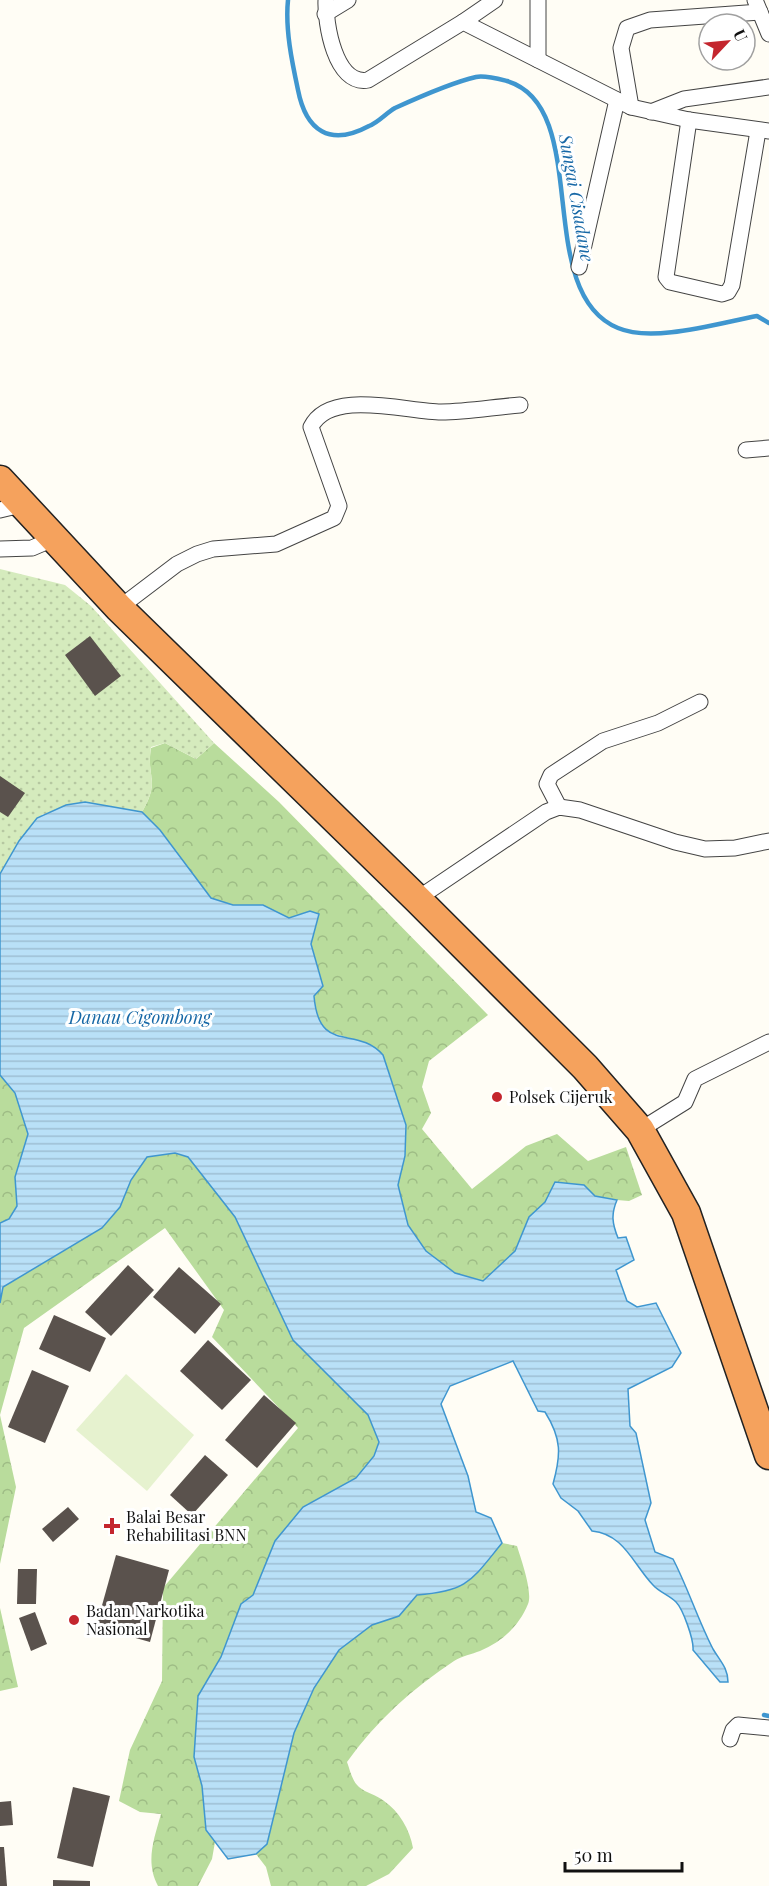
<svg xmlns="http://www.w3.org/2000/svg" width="769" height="1886" font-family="'Playfair Display',serif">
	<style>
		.forest { fill: url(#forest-crowns) }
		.park { fill: url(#park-dots) }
		.pitch { fill: #e6f2cf }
		.water { fill: url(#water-rules); stroke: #3f96cf; stroke-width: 1.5 }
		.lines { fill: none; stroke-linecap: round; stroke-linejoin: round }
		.stream { stroke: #3f96cf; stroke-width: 4.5 }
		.building { fill: #5a524d }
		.street-casing { stroke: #444; stroke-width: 17 }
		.highway-casing { stroke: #222; stroke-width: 31 }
		.street { stroke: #fff; stroke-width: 15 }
		.highway { stroke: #f5a25d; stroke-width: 28 }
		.poi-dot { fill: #c4262e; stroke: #fff; stroke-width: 2 }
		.labels { text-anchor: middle; stroke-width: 6; stroke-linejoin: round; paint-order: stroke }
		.poi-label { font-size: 16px; fill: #111; stroke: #fff; text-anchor: start }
		.water-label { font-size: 18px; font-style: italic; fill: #1768a6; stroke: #fff }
	</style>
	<defs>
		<pattern id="forest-crowns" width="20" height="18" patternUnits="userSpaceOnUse" patternTransform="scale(1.5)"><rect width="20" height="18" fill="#b9dc9c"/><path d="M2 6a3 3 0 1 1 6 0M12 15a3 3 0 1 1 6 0" fill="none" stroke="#9ebc85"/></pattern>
		<pattern id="park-dots" width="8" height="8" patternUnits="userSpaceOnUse" patternTransform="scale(1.5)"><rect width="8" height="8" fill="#d5ebbd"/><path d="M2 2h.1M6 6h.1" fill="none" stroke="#b6c8a1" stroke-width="1.8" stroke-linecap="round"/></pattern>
		<pattern id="water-rules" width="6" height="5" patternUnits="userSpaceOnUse" patternTransform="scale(1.5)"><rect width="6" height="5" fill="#b9e0f7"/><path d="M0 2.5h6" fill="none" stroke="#9ebfd3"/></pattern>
	</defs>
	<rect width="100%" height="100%" fill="#fffdf5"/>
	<g class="forest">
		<path d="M165,743l31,16 18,-16 65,59 209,213 -59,46 -7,26 9,26 -9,16 50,60 54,-43 31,-12 31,27 38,-14 16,48 -13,6 -12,-1 -22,-4 -11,-11 -29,-3 -10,20 -16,15 -14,34 -32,30 -28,-8 -29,-22 -18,-26 -10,-40 7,-29 1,-31 -23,-70c-8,-5 -16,-11 -25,-14 -32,-12 -41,-3 -44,-45l8,-10 -11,-43 -1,-32 -21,7 -26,-13h-30l-22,-7 -51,-68 -18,-18c19,-33 4,-33 9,-64z"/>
		<polygon points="0,1075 15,1093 28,1134 15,1177 17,1206 9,1219 0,1223"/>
		<path d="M175,1153l13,4 47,60 58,123 75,75 11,27 -5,14 -18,22 -53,29 -28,34 -22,54 -12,9 -20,53 -23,39 -4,61 8,29 4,44 9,12 -3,17 -14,27h-40c-13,-24 -4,-47 3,-72l-21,-2 -21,-11 11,-51 32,-69 1,-93 135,-160 -86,-91 12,-27 -59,-82 -141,100 -24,87 16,72 -16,77v-261l3,-16 99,-59 18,-21 11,-27 16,-23z"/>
		<path d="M502,1543l15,3c4,13 16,46 11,58 -9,22 -26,38 -48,47 -8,3 -18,5 -26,10 -41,27 -78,60 -107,101 3,8 5,19 12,25 7,6 18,8 25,14 15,10 26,29 29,47l-24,26 -23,12h-95l-5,-19 -10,-13 11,-10 27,-111 20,-45 25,-38 33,-25 27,-9 18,-21c51,-4 54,-14 85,-52z"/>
		<polygon points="0,1608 18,1687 0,1691"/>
	</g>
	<path class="park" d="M0,569l65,16 26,21 123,137 -18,16 -31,-16 -14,4c-5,32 10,32 -9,65l-17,-3 -82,5 -24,27 -19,33z"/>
	<polygon class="pitch" points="126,1374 194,1435 147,1491 76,1430"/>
	<path class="water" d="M85,802l57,10 18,18 51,68 22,7h30l26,13 21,-7 9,3 -8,30 12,42 -9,10c5,60 42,28 69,59l23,70 -1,31 -7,29 10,40 18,26 29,22 28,8 32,-30 14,-34 16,-15 10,-20 29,3 11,11 22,4c-6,14 -5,23 1,38l8,-1 8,23 -18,10 11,31 10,6 19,-4 25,50 -9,14 -44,22 2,37 6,7 15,70 -6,17 10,32 18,7c15,29 25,61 40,90 7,12 15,19 15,33h-8l-27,-32c1,-10 -10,-41 -17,-48 -7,-7 -17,-10 -23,-17 -20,-21 -29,-51 -61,-54l-14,-20 -17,-13 -8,-14c8,-29 9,-45 -8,-72l-7,-1 -25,-50 -63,25 -9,18 27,72 8,36 15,6 11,25c-31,38 -34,48 -85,52l-18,21 -27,9 -33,25 -25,38 -20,45 -27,111 -11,10 -28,5 -22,-29 -4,-44 -8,-29 4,-61 23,-39 20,-53 12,-9 22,-54 28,-34 53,-29 18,-22 5,-14 -11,-27 -75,-75 -58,-123 -47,-60 -13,-4 -28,4 -16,23 -11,27 -18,21 -99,59 -3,16v-80l9,-4 8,-13 -2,-29 13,-43 -13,-41 -15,-18v-201l19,-33 18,-23 29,-13z"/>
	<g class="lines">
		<g class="stream">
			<path d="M288,0c-3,29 4,62 10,90 8,41 32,57 71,36 10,-4 17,-13 26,-18 22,-10 59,-26 81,-31 8,-2 23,2 31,4 87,26 24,211 111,247 35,15 101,-5 139,-12l12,7"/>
			<polyline points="764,1715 769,1716"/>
		</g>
	</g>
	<g class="building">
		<polygon points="90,636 121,676 95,696 65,655"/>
		<polygon points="0,776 25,793 8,817 0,812"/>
		<polygon points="128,1265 154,1290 111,1336 85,1312"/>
		<polygon points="179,1267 221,1304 195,1334 153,1297"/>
		<polygon points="54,1315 106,1338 90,1372 39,1349"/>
		<polygon points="208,1340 251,1380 222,1410 180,1371"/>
		<polygon points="32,1370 69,1386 45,1443 8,1427"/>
		<polygon points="264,1395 296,1423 257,1468 225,1440"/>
		<polygon points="205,1455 228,1475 192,1515 170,1495"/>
		<polygon points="68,1507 79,1519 53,1542 42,1529"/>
		<polygon points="116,1555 169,1570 150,1642 96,1627"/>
		<polygon points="18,1569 37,1569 36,1604 17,1604"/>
		<polygon points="35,1612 47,1644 31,1651 19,1618"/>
		<polygon points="73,1787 110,1796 93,1867 57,1858"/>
		<polygon points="11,1801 13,1825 0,1826 0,1802"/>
		<polygon points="0,1847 4,1847 7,1886 0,1886"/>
		<polygon points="53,1880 90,1881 90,1886 53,1886"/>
	</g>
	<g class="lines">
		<defs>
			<g id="street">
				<path d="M326,0c-1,23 9,86 42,80l95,-58 168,85 58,13 80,11"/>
				<polyline points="538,0 538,60"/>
				<polyline points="755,0 769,34"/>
				<polyline points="325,14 348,0"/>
				<polyline points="463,22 495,0"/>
				<polyline points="631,107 621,48 627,28 650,20 760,12"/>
				<polyline points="651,112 684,99 769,87"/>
				<polyline points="689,120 666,277 670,282 722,294 728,292 732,285 758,131"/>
				<polyline points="579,267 617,100"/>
				<polyline points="746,450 769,448"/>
				<polyline points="0,510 21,505"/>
				<polyline points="0,549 32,548 53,539"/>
				<path d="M119,608l58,-44 20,-10 16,-5 63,-5 58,-26 5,-12 -28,-79c19,-39 96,-15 130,-15 26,0 53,-5 79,-7"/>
				<polyline points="559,807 547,784 551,775 603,741 658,723 700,702"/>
				<polyline points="417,899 546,812 559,807 580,810 675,842 705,849 735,848 769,841"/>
				<polyline points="640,1130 685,1102 695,1079 769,1042"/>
				<polyline points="730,1739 733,1730 738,1725 769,1728"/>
			</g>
			<polyline id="highway" points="0,480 119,608 417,899 585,1067 640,1130 686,1213 769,1455"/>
		</defs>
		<use href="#street" class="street-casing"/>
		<use href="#highway" class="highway-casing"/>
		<use href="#street" class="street"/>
		<use href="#highway" class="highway"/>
	</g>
	<g class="poi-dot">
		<circle cx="497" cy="1097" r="6"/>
		<path d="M109 1517h6v6h6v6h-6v6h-6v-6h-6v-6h6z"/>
		<circle cx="74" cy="1620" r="6"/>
	</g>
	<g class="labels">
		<g class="poi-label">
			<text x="509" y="1103">Polsek Cijeruk</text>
			<text x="126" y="1523">Balai Besar<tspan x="126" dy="18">Rehabilitasi BNN</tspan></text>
			<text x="86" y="1617">Badan Narkotika<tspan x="86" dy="18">Nasional</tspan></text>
		</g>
		<g class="water-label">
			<text transform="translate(576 198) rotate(80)" y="6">Sungai Cisadane</text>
			<text x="140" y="1024">Danau Cigombong</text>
		</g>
	</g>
	<g transform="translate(727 42) rotate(64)"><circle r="28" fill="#ffffff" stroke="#a0a0a0" stroke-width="1.5"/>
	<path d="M0-4.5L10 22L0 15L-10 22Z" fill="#c4262e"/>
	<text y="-9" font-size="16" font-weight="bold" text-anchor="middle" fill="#111111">U</text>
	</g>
	<path d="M565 1862v9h117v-9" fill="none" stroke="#111111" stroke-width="3"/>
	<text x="574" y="1862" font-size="18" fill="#111111" stroke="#ffffff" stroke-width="4.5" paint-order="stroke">50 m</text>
</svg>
